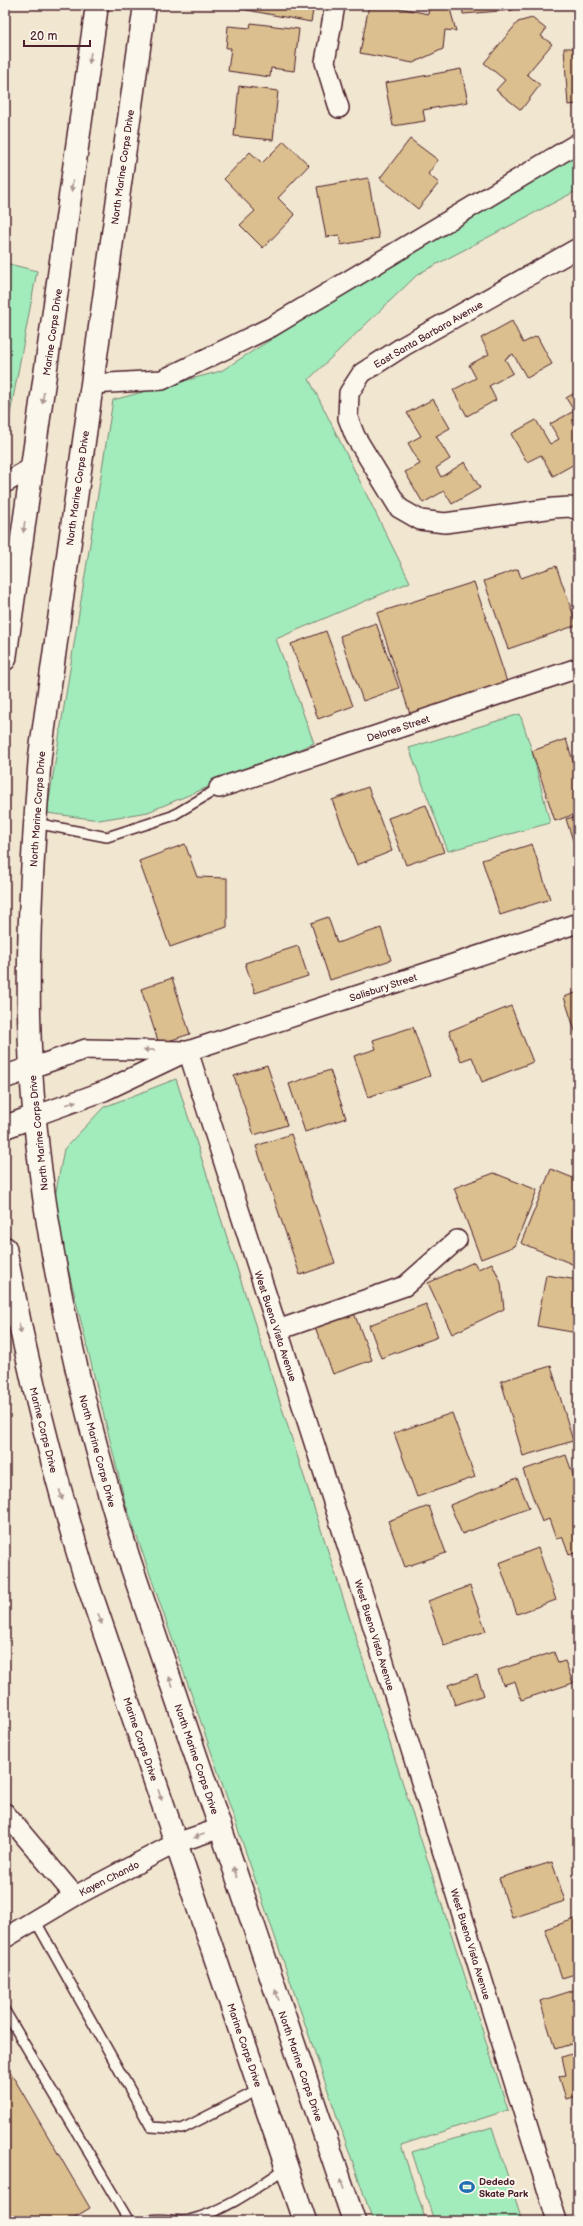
<svg xmlns="http://www.w3.org/2000/svg" width="583" height="2226" font-family="'Balsamiq Sans',sans-serif">
	<style>
		.green { fill: #a2ecbb; stroke: #768673 }
		.building { fill: #dbbf8f; stroke: #4a1f2b }
		.lines { fill: none; stroke-linecap: round; stroke-linejoin: round }
		.service-casing { stroke: #4a1f2b; stroke-width: 12 }
		.minor-casing { stroke: #4a1f2b; stroke-width: 22 }
		.secondary-casing { stroke: #4a1f2b; stroke-width: 25 }
		.primary-casing { stroke: #4a1f2b; stroke-width: 25 }
		.service { stroke: #fbf7ec; stroke-width: 9 }
		.minor { stroke: #fbf7ec; stroke-width: 19 }
		.secondary { stroke: #fbf7ec; stroke-width: 22 }
		.primary { stroke: #fbf7ec; stroke-width: 22 }
		.oneway { fill: #ab9695 }
		.labels { text-anchor: middle; stroke-width: 4; stroke-linejoin: round; paint-order: stroke }
		.street-label { font-size: 10px; fill: #4a1f2b; stroke: #fbf7ec }
		.poi-label { font-size: 10px; font-weight: bold; fill: #4a1f2b; stroke: #fbf7ec; text-anchor: start }
	</style>
	<rect width="100%" height="100%" fill="#f1e6d0"/>
	<filter id="ink" filterUnits="userSpaceOnUse"><feTurbulence type="fractalNoise" baseFrequency=".025" numOctaves="2"/><feDisplacementMap in="SourceGraphic" scale="8" xChannelSelector="R" yChannelSelector="G"/><feConvolveMatrix kernelMatrix="1 2 1 2 8 2 1 2 1" color-interpolation-filters="sRGB"/></filter>
	<g filter="url(#ink)">
		<g class="green">
			<polygon points="578,151 578,190 418,274 309,379 410,582 276,639 314,743 148,812 99,820 47,813 113,400 221,371 450,227"/>
			<polygon points="5,263 37,271 5,441"/>
			<polygon points="520,714 532,751 550,823 448,851 409,748"/>
			<polygon points="176,1079 508,2110 401,2145 426,2221 373,2221 125,1502 53,1207 64,1149 104,1107"/>
			<polygon points="492,2127 522,2221 434,2221 412,2152"/>
		</g>
		<g class="building">
			<polygon points="220,5 314,5 311,22"/>
			<polygon points="369,5 386,5 428,14 430,5 449,5 456,31 445,30 443,49 413,63 360,53"/>
			<polygon points="462,5 513,5 513,10 463,14"/>
			<polygon points="532,18 546,29 541,36 552,44 527,74 540,85 521,110 496,90 505,80 484,63 518,22"/>
			<polygon points="251,23 299,29 294,71 271,68 270,77 228,71 231,48 226,48 228,26 250,28"/>
			<polygon points="564,48 578,48 578,104 568,105"/>
			<polygon points="461,69 468,102 423,110 425,121 393,126 385,83"/>
			<polygon points="239,86 278,91 273,140 234,136"/>
			<polygon points="410,139 438,160 428,174 439,183 418,209 380,178"/>
			<polygon points="284,141 309,165 278,198 295,215 263,248 240,225 255,211 224,179 250,152 262,163"/>
			<polygon points="368,178 379,238 341,245 339,235 326,237 317,187"/>
			<polygon points="512,321 523,343 537,336 552,364 527,378 513,354 505,359 513,373 489,386 496,400 467,416 453,390 476,378 469,365 489,354 481,338"/>
			<polygon points="578,391 578,441 574,443 578,449 578,462 553,476 541,455 527,462 511,434 536,420 550,444 559,439 550,424 574,411 566,398"/>
			<polygon points="433,399 450,428 436,436 450,459 436,468 441,477 465,462 480,488 452,504 444,491 423,503 405,472 420,464 408,443 421,436 407,413"/>
			<polygon points="556,566 577,625 508,649 484,581 518,569 521,578"/>
			<polygon points="474,582 507,682 410,714 377,613"/>
			<polygon points="376,623 399,688 363,701 340,636"/>
			<polygon points="326,631 353,706 318,719 291,644"/>
			<polygon points="566,739 573,761 578,760 578,813 555,821 532,751"/>
			<polygon points="368,787 392,851 357,865 332,800"/>
			<polygon points="426,805 444,852 406,865 388,818"/>
			<polygon points="578,816 578,856 566,819"/>
			<polygon points="185,844 197,877 227,878 227,927 170,947 139,861"/>
			<polygon points="532,844 550,899 500,915 482,860"/>
			<polygon points="328,917 337,943 381,928 391,960 330,980 311,923"/>
			<polygon points="298,946 308,976 255,993 245,963"/>
			<polygon points="172,978 190,1034 159,1044 141,989"/>
			<polygon points="578,992 578,1040 564,997"/>
			<polygon points="511,1006 533,1062 482,1082 472,1057 461,1061 449,1031"/>
			<polygon points="413,1027 430,1076 368,1097 354,1056 376,1049 373,1040"/>
			<polygon points="267,1065 287,1125 254,1135 234,1076"/>
			<polygon points="330,1070 346,1118 305,1132 289,1084"/>
			<polygon points="291,1134 335,1263 300,1275 256,1146"/>
			<polygon points="551,1169 578,1180 577,1266 521,1243"/>
			<polygon points="494,1173 537,1190 515,1246 481,1259 454,1188"/>
			<polygon points="474,1262 478,1269 492,1263 501,1283 504,1309 452,1334 428,1283"/>
			<polygon points="546,1275 578,1280 578,1333 537,1326"/>
			<polygon points="426,1304 438,1337 381,1358 369,1325"/>
			<polygon points="354,1313 372,1360 333,1374 315,1327"/>
			<polygon points="551,1366 573,1441 523,1456 501,1381"/>
			<polygon points="452,1413 475,1477 417,1497 394,1433"/>
			<polygon points="566,1455 578,1489 578,1552 569,1555 562,1536 556,1539 549,1519 542,1522 523,1470"/>
			<polygon points="517,1478 529,1508 462,1534 450,1505"/>
			<polygon points="429,1506 446,1553 405,1567 388,1521"/>
			<polygon points="538,1548 556,1600 517,1614 499,1563"/>
			<polygon points="470,1586 486,1631 444,1646 428,1601"/>
			<polygon points="554,1652 558,1663 565,1661 573,1683 521,1700 515,1681 503,1685 498,1670"/>
			<polygon points="477,1675 484,1695 455,1705 448,1685"/>
			<polygon points="552,1862 565,1901 512,1918 499,1878"/>
			<polygon points="578,1918 578,1973 562,1978 545,1929"/>
			<polygon points="578,1989 578,2042 555,2049 540,2001"/>
			<polygon points="578,2052 578,2096 566,2099 559,2076 566,2075 562,2057"/>
			<polygon points="5,2063 90,2208 68,2221 5,2221"/>
			<polygon points="578,2129 578,2142 574,2130"/>
		</g>
		<g class="lines">
			<defs>
				<g id="service">
					<polyline points="35,823 107,837 172,816 219,788"/>
					<polyline points="35,1920 151,2127 182,2129 260,2089"/>
					<polyline points="5,2011 129,2221"/>
					<path d="M147,2221c13,-5 28,2 42,-1 37,-9 67,-32 97,-52"/>
				</g>
				<g id="minor">
					<polyline points="335,5 325,62 339,108"/>
					<polyline points="578,248 404,346 362,373 349,393 348,418 355,436 399,508 420,520 445,523 554,508 570,507 578,510"/>
					<polyline points="92,384 162,380 271,327 578,143"/>
					<polyline points="5,483 33,467"/>
					<polyline points="219,788 578,668"/>
					<polyline points="188,1051 365,1601 557,2221"/>
					<polyline points="31,1068 86,1049 184,1051"/>
					<polyline points="35,1116 104,1091 188,1051 578,923"/>
					<polyline points="278,1330 405,1286 457,1240"/>
					<polyline points="5,1813 75,1896 176,1843 221,1828"/>
					<polyline points="5,1938 75,1896"/>
				</g>
				<g id="secondary">
					<polyline points="5,1077 31,1068"/>
					<polyline points="5,1127 35,1116"/>
				</g>
				<g id="primary">
					<path d="M145,5l-105,751c-8,104 -15,209 -9,313 10,166 48,329 97,487l226,665"/>
					<polyline points="5,659 97,5"/>
					<path d="M5,1248c20,110 46,216 78,322l222,651"/>
				</g>
			</defs>
			<use href="#service" class="service-casing"/>
			<use href="#minor" class="minor-casing"/>
			<use href="#secondary" class="secondary-casing"/>
			<use href="#primary" class="primary-casing"/>
			<use href="#service" class="service"/>
			<use href="#minor" class="minor"/>
			<use href="#secondary" class="secondary"/>
			<use href="#primary" class="primary"/>
		</g>
		<defs><path id="oneway-solid" d="M-6-.8H1V-3.2L6.5 0L1 3.2V.8H-6Z"/></defs>
		<g class="oneway">
			<use href="#oneway-solid" transform="translate(90 58) rotate(98)"/>
			<use href="#oneway-solid" transform="translate(72 186) rotate(98)"/>
			<use href="#oneway-solid" transform="translate(43 398) rotate(98)"/>
			<use href="#oneway-solid" transform="translate(24 527) rotate(98)"/>
			<use href="#oneway-solid" transform="translate(149 1050) rotate(-179)"/>
			<use href="#oneway-solid" transform="translate(71 1103) rotate(-20)"/>
			<use href="#oneway-solid" transform="translate(20 1328) rotate(78)"/>
			<use href="#oneway-solid" transform="translate(61 1495) rotate(75)"/>
			<use href="#oneway-solid" transform="translate(100 1619) rotate(71)"/>
			<use href="#oneway-solid" transform="translate(171 1682) rotate(-109)"/>
			<use href="#oneway-solid" transform="translate(160 1795) rotate(71)"/>
			<use href="#oneway-solid" transform="translate(199 1836) rotate(161)"/>
			<use href="#oneway-solid" transform="translate(235 1872) rotate(-109)"/>
			<use href="#oneway-solid" transform="translate(277 1995) rotate(-109)"/>
			<use href="#oneway-solid" transform="translate(342 2184) rotate(-109)"/>
		</g>
	</g>
	<defs>
		<symbol id="stadium-bare" viewBox="-9 -9 18 18"><path d="M0-5a6.5 5 0 1 0 0 10a6.5 5 0 1 0 0-10ZM-3.5-1.8h7v3.6h-7Z" fill="#1f6fb2" stroke="#fbf7ec" stroke-width="2.5" paint-order="stroke"/></symbol>
	</defs>
	<g fill-rule="evenodd">
		<use href="#stadium-bare" x="456" y="2176" width="22" height="22"/>
	</g>
	<g class="labels">
		<g class="street-label">
			<text transform="translate(122 167) rotate(-82)" y="4">North Marine Corps Drive</text>
			<text transform="translate(52 332) rotate(-82)" y="4">Marine Corps Drive</text>
			<text transform="translate(428 334) rotate(-30)" y="4">East Santa Barbara Avenue</text>
			<text transform="translate(77 488) rotate(-82)" y="4">North Marine Corps Drive</text>
			<text transform="translate(398 728) rotate(-18)" y="4">Delores Street</text>
			<text transform="translate(37 809) rotate(-86)" y="4">North Marine Corps Drive</text>
			<text transform="translate(383 987) rotate(-18)" y="4">Salisbury Street</text>
			<text transform="translate(38 1133) rotate(-96)" y="4">North Marine Corps Drive</text>
			<text transform="translate(276 1326) rotate(72)" y="4">West Buena Vista Avenue</text>
			<text transform="translate(44 1430) rotate(76)" y="4">Marine Corps Drive</text>
			<text transform="translate(98 1451) rotate(75)" y="4">North Marine Corps Drive</text>
			<text transform="translate(375 1635) rotate(73)" y="4">West Buena Vista Avenue</text>
			<text transform="translate(141 1739) rotate(71)" y="4">Marine Corps Drive</text>
			<text transform="translate(197 1759) rotate(71)" y="4">North Marine Corps Drive</text>
			<text transform="translate(109 1878) rotate(-27)" y="4">Kayen Chando</text>
			<text transform="translate(471 1944) rotate(73)" y="4">West Buena Vista Avenue</text>
			<text transform="translate(245 2045) rotate(71)" y="4">Marine Corps Drive</text>
			<text transform="translate(301 2066) rotate(71)" y="4">North Marine Corps Drive</text>
		</g>
		<g class="poi-label">
			<text x="479" y="2185">Dededo<tspan x="479" dy="12">Skate Park</tspan></text>
		</g>
	</g>
	<rect width="583" height="2226" fill="none" stroke="#fbf7ec" stroke-width="20"/>
	<rect x="10" y="10" width="563" height="2206" fill="none" stroke="#4a1f2b" stroke-width="1.5" filter="url(#ink)"/>
	<path d="M24 40v6h66v-6" fill="none" stroke="#4a1f2b" stroke-width="2"/>
	<text x="30" y="40" font-size="12" fill="#4a1f2b" stroke="#fbf7ec" stroke-width="3" paint-order="stroke">20 m</text>
</svg>
